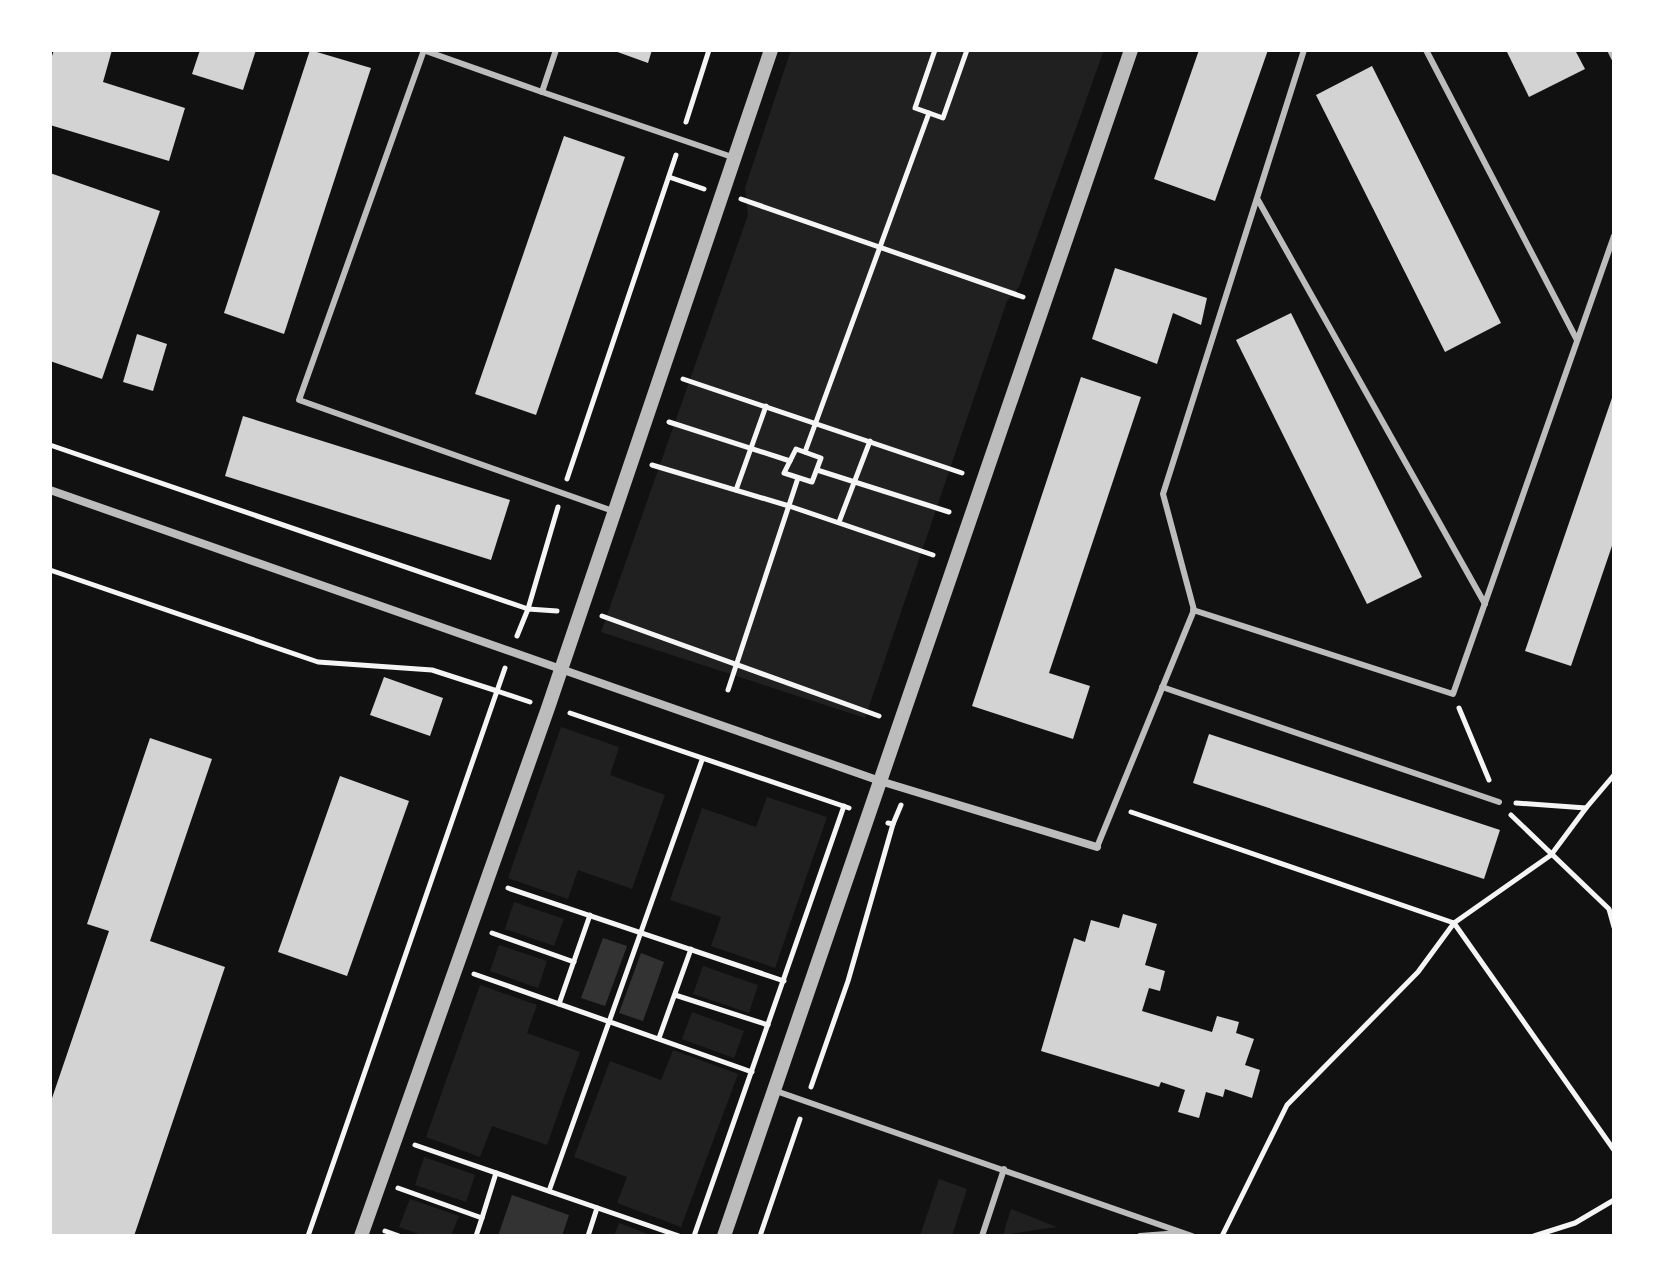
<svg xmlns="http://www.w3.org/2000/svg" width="1664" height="1286" font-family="'PT Sans',sans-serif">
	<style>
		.green { fill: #202020 }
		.water { fill: #333 }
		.building { fill: #d3d3d3 }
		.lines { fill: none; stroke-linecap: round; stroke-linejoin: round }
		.path { stroke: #f5f5f5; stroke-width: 5 }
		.service { stroke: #bcbcbc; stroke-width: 6 }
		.minor { stroke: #bcbcbc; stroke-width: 8 }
		.tertiary { stroke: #bcbcbc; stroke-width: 14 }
	</style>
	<rect width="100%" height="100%" fill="#111"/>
	<g class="green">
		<polygon points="791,50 1104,50 1019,287 1007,301 865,718 601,632 748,215 745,188"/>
		<polygon points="561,727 619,747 610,775 665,795 632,889 578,870 568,899 508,878"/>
		<polygon points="767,797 827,817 775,968 711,946 721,917 670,900 702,808 756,827"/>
		<polygon points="514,902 564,919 554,946 505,929"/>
		<polygon points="499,945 547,961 538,988 490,971"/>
		<polygon points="703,966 758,985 749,1013 693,994"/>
		<polygon points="480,985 537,1005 527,1033 580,1052 547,1145 492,1126 480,1157 426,1137"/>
		<polygon points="692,1012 744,1031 734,1058 682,1039"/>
		<polygon points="673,1050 738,1074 681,1227 617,1203 627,1177 574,1157 610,1061 661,1080"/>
		<polygon points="424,1157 475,1175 466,1202 415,1185"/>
		<polygon points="939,1179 967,1189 952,1236 920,1236"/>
		<polygon points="410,1199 459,1216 451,1236 424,1236 399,1227"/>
		<polygon points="1011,1209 1057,1227 1003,1235"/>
		<polygon points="619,1223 653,1236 614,1236"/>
	</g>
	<g class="water">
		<polygon points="603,938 627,946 605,1006 581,998"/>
		<polygon points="641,953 664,962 643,1021 619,1013"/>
		<polygon points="512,1195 569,1215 562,1236 498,1236"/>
	</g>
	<g class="building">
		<polygon points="54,50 112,50 103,82 185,108 169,161 50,125 50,62"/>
		<polygon points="200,50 256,50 243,90 192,74"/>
		<polygon points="310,50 371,68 284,334 224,313"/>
		<polygon points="612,50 652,50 648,63"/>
		<polygon points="1199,50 1268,50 1215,201 1154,179"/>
		<polygon points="1506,50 1575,50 1585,69 1529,97"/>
		<polygon points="1372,66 1501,323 1445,352 1316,95"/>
		<polygon points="564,136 625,157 536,415 475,394"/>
		<polygon points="50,173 160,211 102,379 50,361"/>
		<polygon points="1115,268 1207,298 1201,325 1173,313 1157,364 1092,339"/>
		<polygon points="1291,313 1422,577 1367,604 1236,340"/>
		<polygon points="137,334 167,344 153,391 123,382"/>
		<polygon points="1081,377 1141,397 1049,673 1090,686 1073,739 972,706"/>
		<polygon points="1614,392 1614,540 1571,666 1525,651"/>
		<polygon points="243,416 510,500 491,560 225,476"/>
		<polygon points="384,677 443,698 430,736 370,715"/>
		<polygon points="1209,734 1500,830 1484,879 1193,783"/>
		<polygon points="150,738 212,759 150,941 225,967 134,1236 50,1236 50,1104 109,931 87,924"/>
		<polygon points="340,776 409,801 347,976 278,952"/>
		<polygon points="1123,914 1157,924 1145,965 1165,971 1160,991 1149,988 1142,1011 1212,1032 1217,1016 1239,1022 1236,1033 1254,1039 1245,1065 1260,1070 1252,1098 1225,1089 1223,1097 1206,1092 1199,1118 1178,1112 1185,1090 1161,1082 1159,1087 1041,1051 1074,938 1085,942 1091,920 1119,928"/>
	</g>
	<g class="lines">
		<g class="path">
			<polyline points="935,50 915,108 943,118 967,50"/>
			<polyline points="686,122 709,50"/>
			<polyline points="669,177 704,189"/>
			<polyline points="741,199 1023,297"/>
			<polyline points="683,379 962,473"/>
			<polyline points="669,422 790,461"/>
			<polyline points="50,445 528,609 558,507"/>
			<polygon points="796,449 821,458 812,482 784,473"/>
			<polyline points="805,452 929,113"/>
			<polyline points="652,465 789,506 933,555"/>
			<polyline points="817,470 949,512"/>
			<polyline points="567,479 676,155"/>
			<polyline points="736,490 766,406"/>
			<polyline points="839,522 870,441"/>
			<polyline points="50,570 318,662 432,670 497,691 505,668"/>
			<polyline points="602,616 879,716"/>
			<polyline points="517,636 528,609 557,611"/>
			<polyline points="728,690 798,478"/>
			<polyline points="1459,708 1489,780"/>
			<polyline points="570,713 849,808"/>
			<polyline points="1516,803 1586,808 1614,775"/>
			<polyline points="1131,812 1454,923 1614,1150"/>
			<polyline points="1511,815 1609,909 1614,927"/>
			<polyline points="888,823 893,824 901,805"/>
			<polyline points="508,888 784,981"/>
			<polyline points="492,933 574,962"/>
			<polyline points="474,974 752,1072"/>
			<polyline points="675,995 768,1025"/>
			<polyline points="559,1004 590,915"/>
			<polyline points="659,1038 691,949"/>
			<polyline points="811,1087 848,981 893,824"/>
			<polyline points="415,1145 679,1236"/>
			<polyline points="398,1188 482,1218 476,1236"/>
			<polyline points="549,1191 702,760"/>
			<polyline points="482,1218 496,1173"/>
			<polyline points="385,1231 399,1236"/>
			<polyline points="308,1236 497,691 530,702"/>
			<polyline points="588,1236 597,1208"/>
			<polyline points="694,1236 844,806"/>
			<polyline points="760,1236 800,1119"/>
			<polyline points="1222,1236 1287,1105 1418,972 1454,923 1551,855 1586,808"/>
			<polyline points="1534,1236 1575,1223 1614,1200"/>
		</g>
		<g class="service">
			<polyline points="423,50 542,92"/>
			<polyline points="424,50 299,400 613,511"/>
			<polyline points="556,50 542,92 735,158"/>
			<polyline points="1426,50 1577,340"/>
			<polyline points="1610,50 1614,58"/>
			<polyline points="1258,200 1485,604"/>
			<polyline points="1193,610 1453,694 1614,236"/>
			<polyline points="1162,687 1499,802"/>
			<polyline points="1097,847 1194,610 1163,494 1304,50"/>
			<polyline points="776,1091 1192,1236"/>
			<polyline points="982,1236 1004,1169"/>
			<polyline points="1140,1236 1180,1233"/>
		</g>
		<polyline class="minor" points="50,490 880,781 1097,847"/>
		<g class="tertiary">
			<polyline points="361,1236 548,708 771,50"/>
			<polyline points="724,1236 1131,50"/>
		</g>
	</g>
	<rect width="1664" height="1286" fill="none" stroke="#ffffff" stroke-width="104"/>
</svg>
